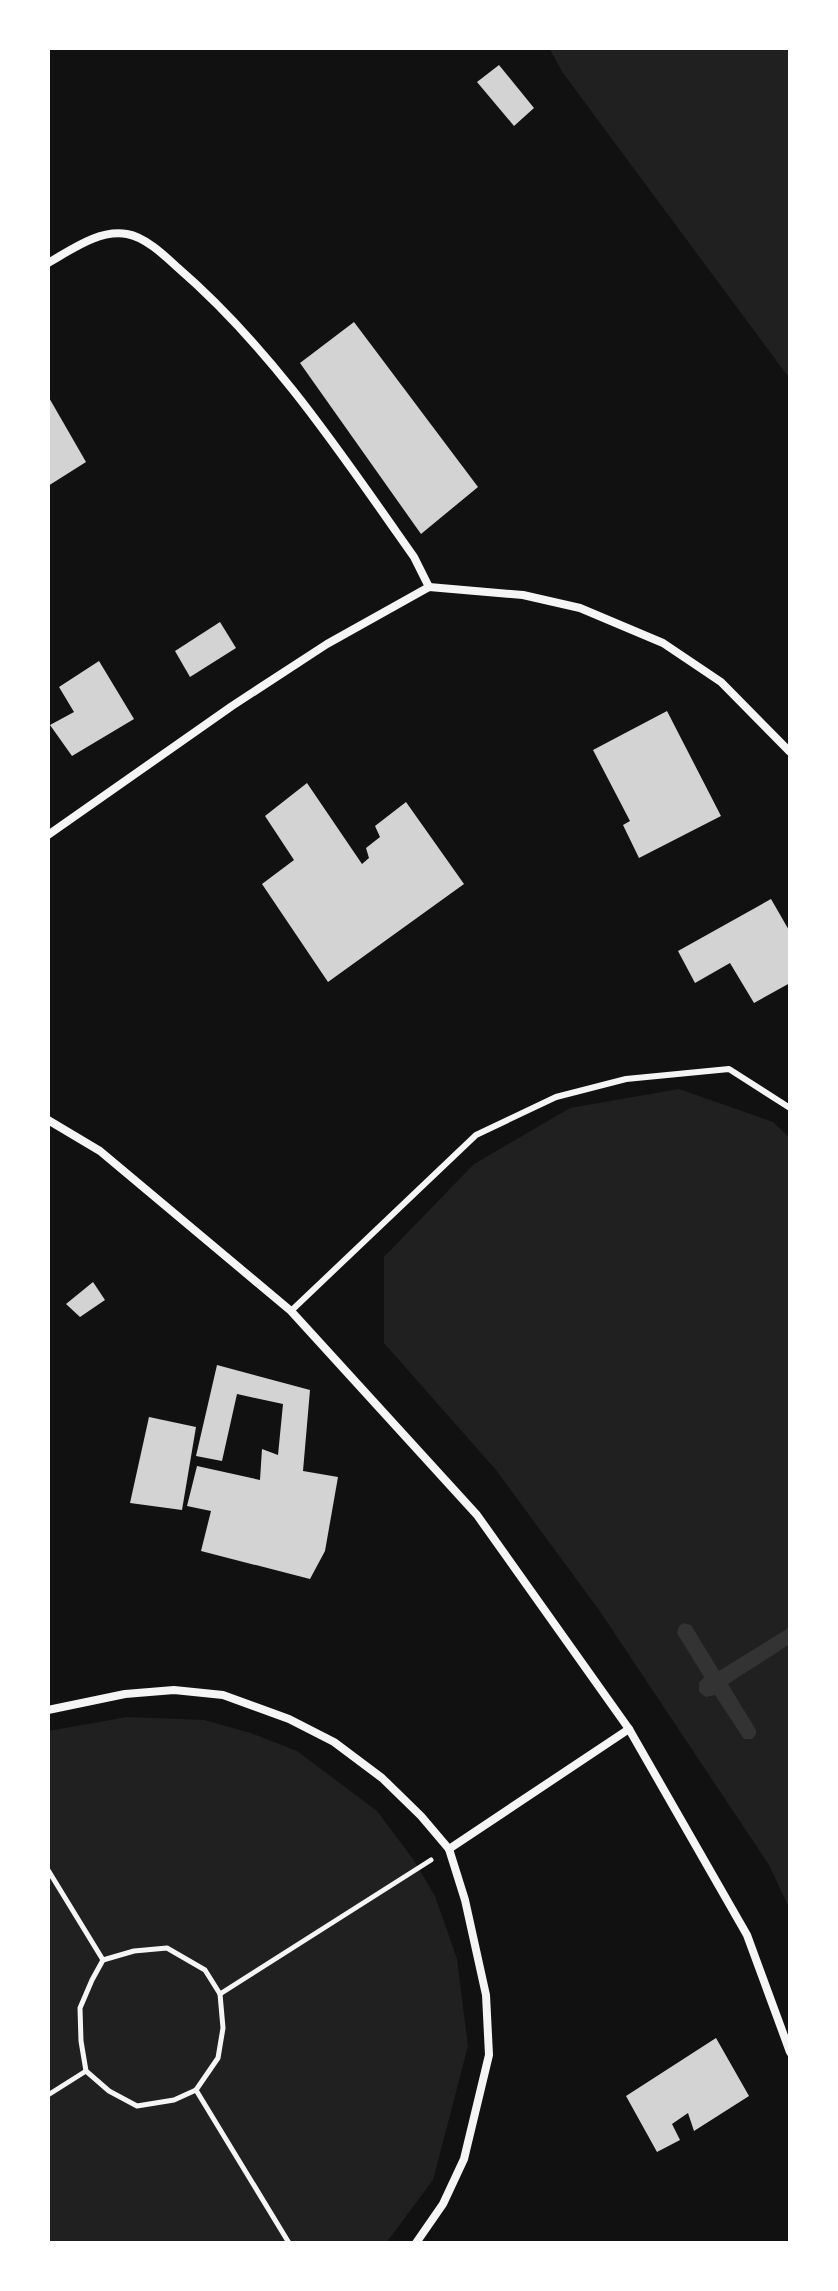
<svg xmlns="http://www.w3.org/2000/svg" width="838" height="2291" font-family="Ubuntu,sans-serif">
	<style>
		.green { fill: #202020 }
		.water { fill: #333 }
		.building { fill: #d3d3d3 }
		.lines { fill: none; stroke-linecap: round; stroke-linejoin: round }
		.path { stroke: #f5f5f5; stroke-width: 5 }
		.service { stroke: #f5f5f5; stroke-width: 6 }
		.minor { stroke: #f5f5f5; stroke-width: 8 }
	</style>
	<rect width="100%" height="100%" fill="#111"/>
	<g class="green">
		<polygon points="549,48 790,48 790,379 563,73"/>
		<polygon points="679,1089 773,1122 790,1138 790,1910 769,1865 599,1610 496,1470 384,1343 384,1257 474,1164 570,1108"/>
		<polygon points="127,1717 204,1720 251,1733 297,1751 377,1811 413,1859 435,1896 457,1959 468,2046 433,2180 386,2243 48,2243 48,1731"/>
	</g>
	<polygon class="water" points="684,1623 691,1625 719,1671 790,1627 790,1644 728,1684 756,1730 756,1734 752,1739 744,1739 715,1695 706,1697 699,1692 699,1683 704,1677 677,1633 679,1626"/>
	<g class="building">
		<polygon points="499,65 534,108 514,126 477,82"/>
		<polygon points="354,322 478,487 421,534 300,363"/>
		<polygon points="48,396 86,462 48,486"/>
		<polygon points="220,622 236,648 190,677 175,651"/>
		<polygon points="99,661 134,719 72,756 50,725 74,712 59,687"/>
		<polygon points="667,711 721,816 639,858 623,825 630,821 593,750"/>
		<polygon points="307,783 362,864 369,858 366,848 380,837 375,826 406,802 464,884 328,982 262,884 294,860 265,816"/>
		<polygon points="771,899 790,932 790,983 754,1003 730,963 695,983 678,951"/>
		<polygon points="93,1282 105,1300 80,1317 66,1304"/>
		<polygon points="217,1365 310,1390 303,1471 338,1477 325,1551 310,1579 201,1551 211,1511 187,1506 197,1466 260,1480 262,1449 278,1455 283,1404 237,1394 222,1461 196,1456"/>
		<polygon points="149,1417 196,1427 182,1510 130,1503"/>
		<polygon points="716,2038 749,2096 694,2131 688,2113 672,2124 680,2140 657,2152 626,2096"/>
	</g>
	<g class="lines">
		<g class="path">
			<polyline points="48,1870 103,1960"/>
			<polygon points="167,1948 205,1970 220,1994 223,2028 218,2058 196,2090 174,2100 137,2106 109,2091 86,2071 81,2041 80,2008 92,1980 103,1960 134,1951"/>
			<polyline points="220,1994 431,1860"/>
			<polyline points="196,2090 289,2243"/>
			<polyline points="48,2095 86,2071"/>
		</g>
		<polyline class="service" points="291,1311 476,1135 556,1097 626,1079 729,1069 790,1108"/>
		<g class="minor">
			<path d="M48,263c23,-13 51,-34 79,-29 18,3 37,21 50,33 87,75 153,170 218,263l19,27 15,30"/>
			<polyline points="429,587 523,595 580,608 663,643 721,682 790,752"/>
			<polyline points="48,835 232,706 327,644 429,587"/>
			<polyline points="48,1120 100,1151 291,1311 477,1515 629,1729 747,1935 790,2052"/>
			<polyline points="48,1710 125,1694 174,1690 223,1695 289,1719 334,1742 382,1778 421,1816 449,1849 465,1900 486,1995 489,2055 464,2159 443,2204 416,2243"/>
			<polyline points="449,1849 629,1729"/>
		</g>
	</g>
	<rect width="838" height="2291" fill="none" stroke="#ffffff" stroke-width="100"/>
</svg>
